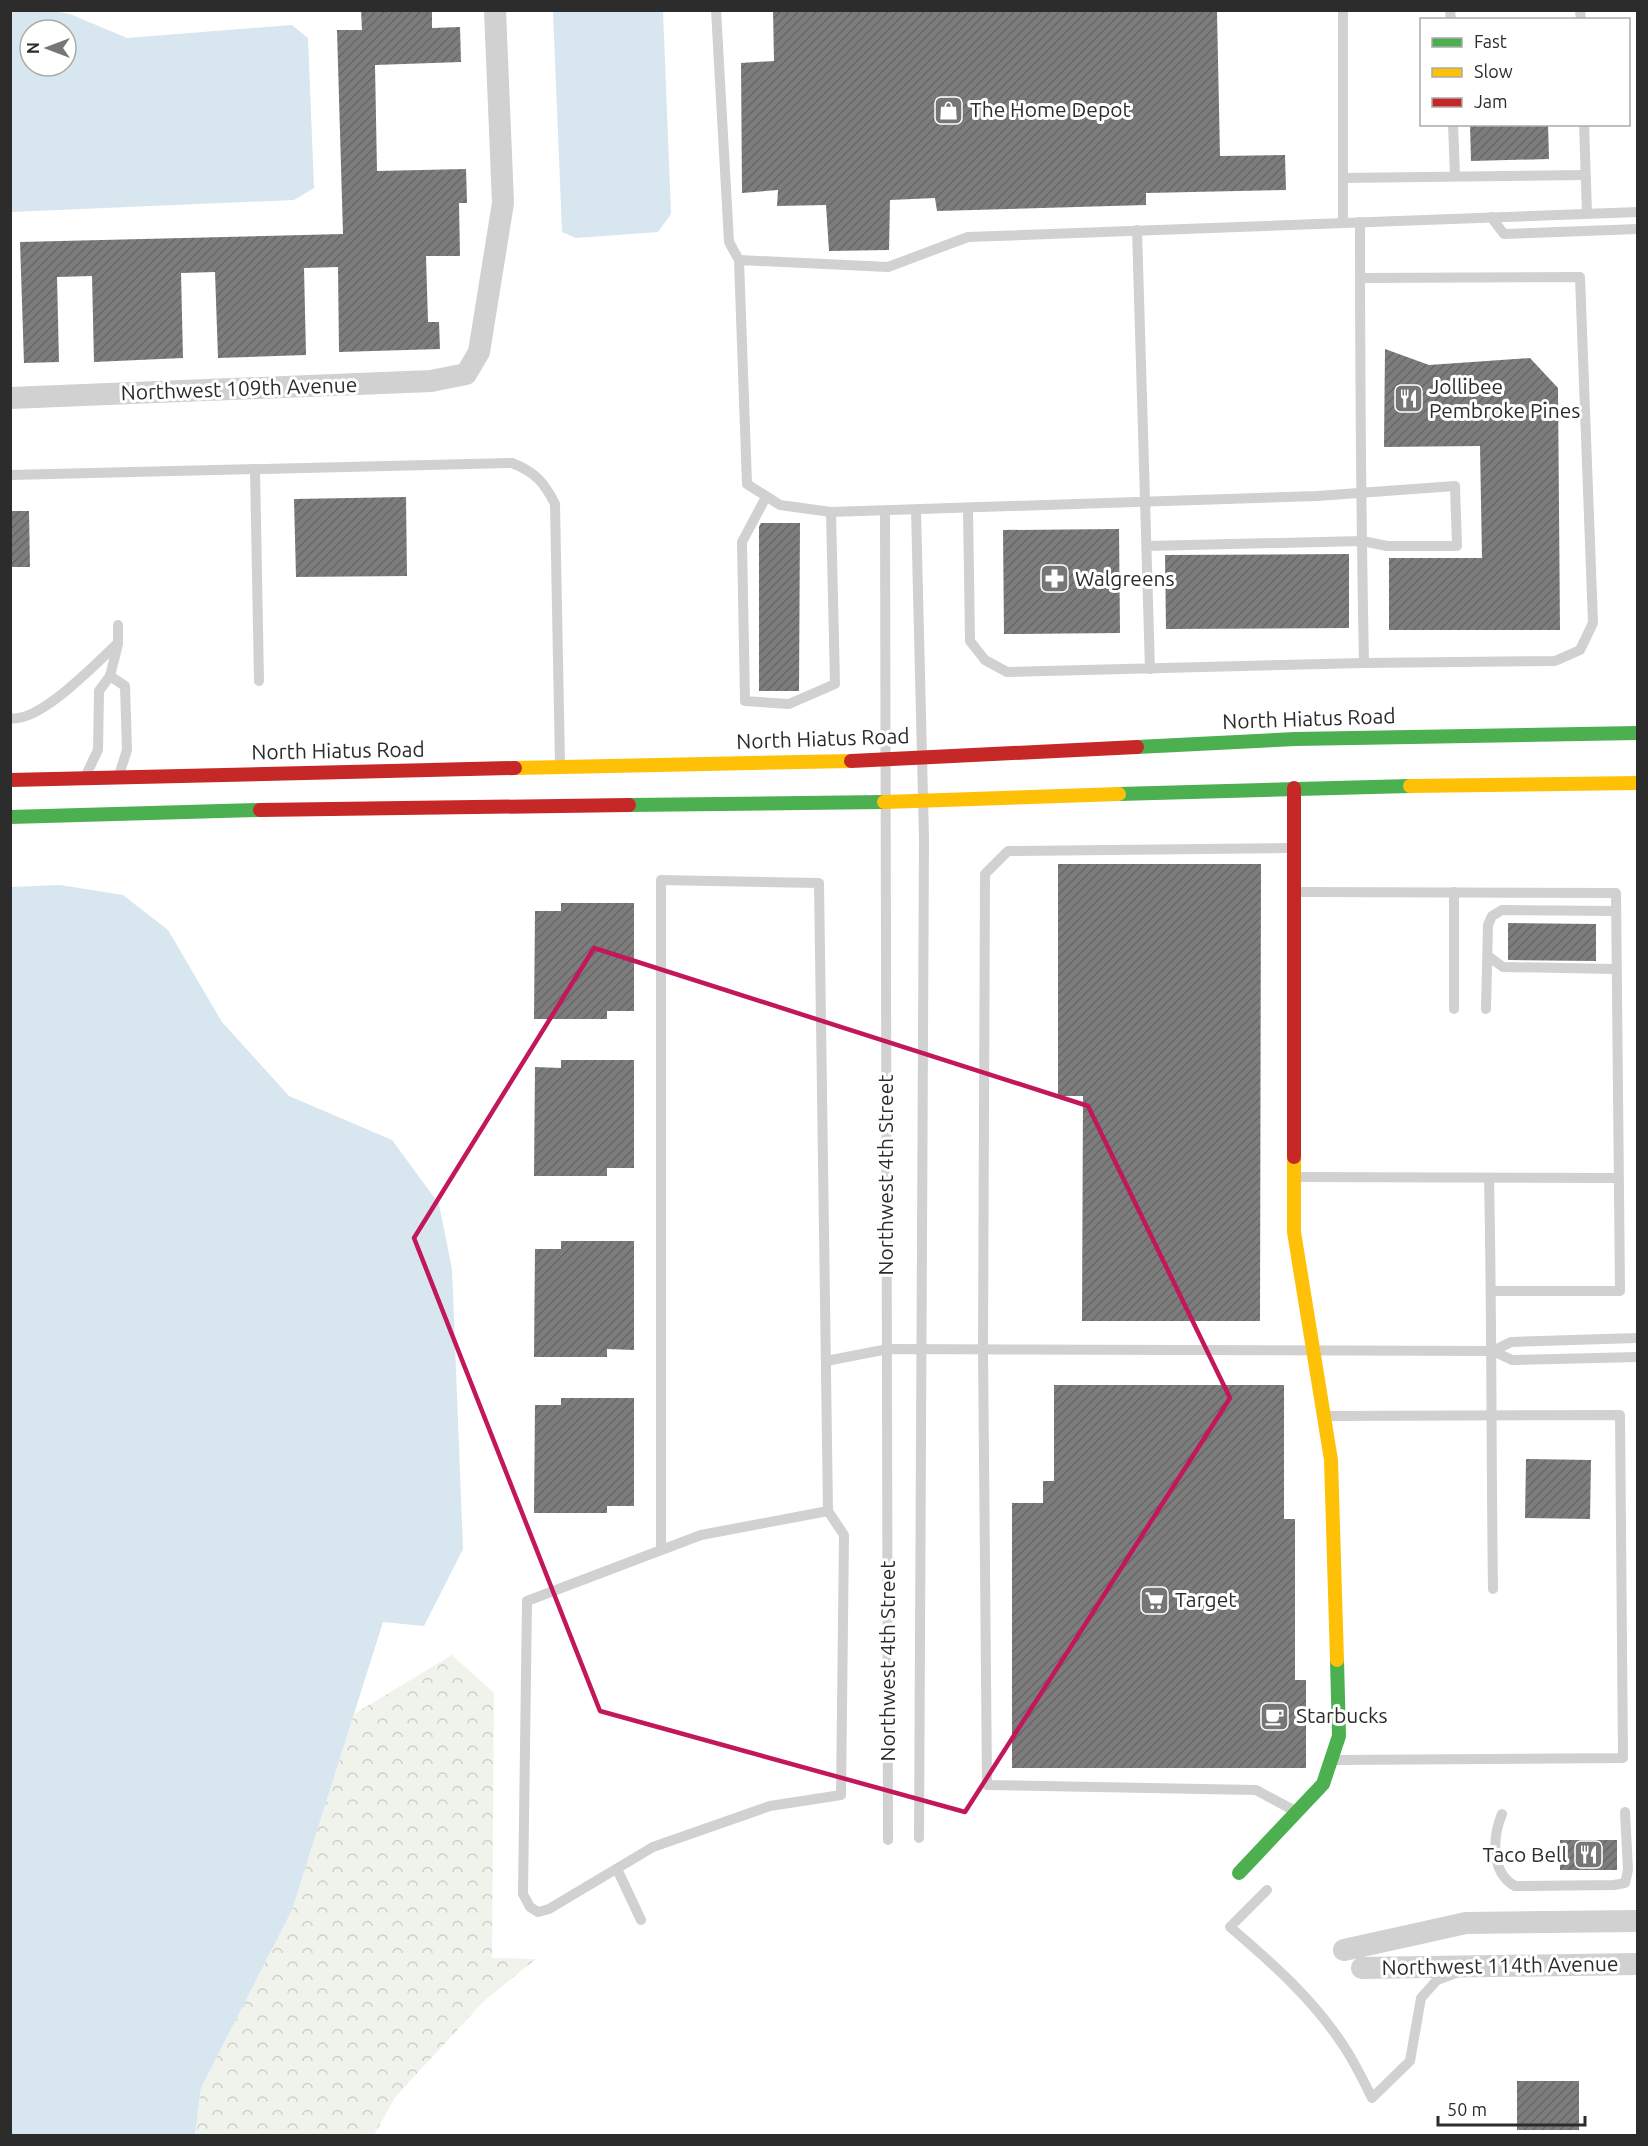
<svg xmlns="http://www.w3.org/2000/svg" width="1648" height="2146" font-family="Ubuntu,sans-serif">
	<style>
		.forest { fill: url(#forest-crowns) }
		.water { fill: #d8e6ef; fill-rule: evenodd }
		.building { fill: url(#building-hatch) }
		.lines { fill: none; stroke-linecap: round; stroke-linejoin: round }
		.lane { stroke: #d1d1d1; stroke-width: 10 }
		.street { stroke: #d1d1d1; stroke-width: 22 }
		.fast { stroke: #4caf50; stroke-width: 14 }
		.slow { stroke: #ffc107; stroke-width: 14 }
		.jam { stroke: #c62828; stroke-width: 14 }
		.marked { fill: none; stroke: #c2185b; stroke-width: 4.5; stroke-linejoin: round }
		.labels { text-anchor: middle; stroke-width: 6; stroke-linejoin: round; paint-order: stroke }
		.poi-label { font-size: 21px; fill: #2c2c2c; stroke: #fff; text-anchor: start }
		.street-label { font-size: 21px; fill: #2c2c2c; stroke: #fff }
	</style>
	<defs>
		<pattern id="forest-crowns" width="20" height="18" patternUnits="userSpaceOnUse" patternTransform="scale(1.5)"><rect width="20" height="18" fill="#eff3eb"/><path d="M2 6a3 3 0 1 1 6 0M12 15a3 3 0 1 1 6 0" fill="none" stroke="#cdd0ca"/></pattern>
		<pattern id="building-hatch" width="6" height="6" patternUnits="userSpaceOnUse" patternTransform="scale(1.5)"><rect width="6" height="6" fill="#7d7d7d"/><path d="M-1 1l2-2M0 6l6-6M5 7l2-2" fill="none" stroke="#676767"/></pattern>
	</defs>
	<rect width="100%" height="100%" fill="#fff"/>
	<polygon class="forest" points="452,1655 494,1693 492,1958 536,1959 485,2000 396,2096 374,2135 195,2136 201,2088 292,1910 354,1714"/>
	<g class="water">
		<path d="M10,11h44l16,3 57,24 165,-13 16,13 6,150 -20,12 -283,12zM30,30h36v36h-36z"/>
		<polygon points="553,11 663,11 671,214 658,232 576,238 562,232"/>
		<polygon points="60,885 123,895 168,930 222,1022 289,1096 392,1140 439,1204 452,1269 463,1549 424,1626 383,1622 292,1910 201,2088 195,2135 11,2135 10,887"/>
	</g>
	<g class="building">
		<polygon points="361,10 432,10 432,28 460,27 461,62 375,65 377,171 466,169 467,203 459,203 460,256 426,256 428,322 439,322 440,349 339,352 338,267 304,268 306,355 218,358 215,272 181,273 183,358 94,362 92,276 57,277 59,362 24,363 20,242 343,234 337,30 362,30"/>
		<polygon points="773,10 1217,12 1220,156 1285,155 1286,190 1146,193 1146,205 937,211 935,198 890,200 889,250 829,251 826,205 777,206 778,190 742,193 741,63 774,61"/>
		<polygon points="1470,124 1548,124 1549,159 1471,161"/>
		<polygon points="1385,349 1429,365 1530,358 1558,388 1560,630 1389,630 1389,558 1482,558 1480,446 1384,447"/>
		<polygon points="406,497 407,576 296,577 294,499"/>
		<polygon points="10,511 29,511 30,567 10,567"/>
		<polygon points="761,523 800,523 799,691 759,691 759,527"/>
		<polygon points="1119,529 1120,633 1004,634 1003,530"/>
		<polygon points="1349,554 1349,628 1166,629 1165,555"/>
		<polygon points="1058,864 1261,864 1260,1321 1082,1321 1083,1096 1058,1096"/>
		<polygon points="561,903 634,903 634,1011 607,1011 607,1019 534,1019 535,911 561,911"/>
		<polygon points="1508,923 1596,924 1596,961 1508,960"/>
		<polygon points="561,1060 634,1060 634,1168 607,1168 607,1176 534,1176 535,1067 561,1068"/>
		<polygon points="561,1241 634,1241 634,1350 607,1349 607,1357 534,1357 535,1249 561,1249"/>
		<polygon points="1054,1385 1284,1385 1284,1519 1295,1519 1295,1680 1306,1680 1306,1768 1012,1768 1012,1503 1043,1503 1043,1481 1054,1481"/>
		<polygon points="561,1398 634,1398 634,1506 607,1506 607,1513 534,1513 535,1405 561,1405"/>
		<polygon points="1526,1459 1591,1460 1590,1519 1525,1518"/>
		<rect x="1560" y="1840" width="57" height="30"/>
		<rect x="1517" y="2081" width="62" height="49"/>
	</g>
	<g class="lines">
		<g class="lane">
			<polyline points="716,10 729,242 739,260"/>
			<polyline points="1343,10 1343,222"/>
			<polyline points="1450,10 1451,20"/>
			<polyline points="1580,10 1581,20"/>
			<polyline points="1453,124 1455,176"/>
			<polyline points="1584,124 1587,213"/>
			<polyline points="1343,178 1585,175"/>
			<polyline points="1491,217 1504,234 1638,229"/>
			<path d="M1360,222c0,147 1,294 4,441l191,-2 25,-11 13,-27 -13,-346 -220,1"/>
			<polyline points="1137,230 1150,669"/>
			<polyline points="255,469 259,681"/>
			<path d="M10,475l502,-12c23,9 32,19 43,41l5,260"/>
			<polyline points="766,497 742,542 745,701 789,704 835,684 831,512"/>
			<polyline points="968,509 970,641 985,660 1007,672 1364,663"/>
			<polyline points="916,510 924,839 919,1838"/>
			<polyline points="885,511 888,1840"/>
			<polyline points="1147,546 1362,541 1387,546 1457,546 1455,486 1317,496 831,512 780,505 747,484 739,260 888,267 968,237 1638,212"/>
			<polyline points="110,676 125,686 127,750 119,775"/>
			<path d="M10,718c29,6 86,-55 107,-74"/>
			<polyline points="87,773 98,750 99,691 110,676 118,644 118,625"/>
			<polyline points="1290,848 1008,851 985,874 983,1349 987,1785 1256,1790 1295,1811"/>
			<polyline points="1297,892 1616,893 1620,1291 1492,1291"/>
			<polyline points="1454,892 1454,1009"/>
			<polyline points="1488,956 1503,967 1616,969"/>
			<polyline points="1486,1009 1488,925 1492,916 1502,910 1616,911"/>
			<polyline points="1297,1177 1618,1178"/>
			<path d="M1489,1178c3,137 2,274 4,411"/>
			<polyline points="1493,1351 1511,1342 1638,1338"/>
			<polyline points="826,1361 888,1349 1493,1351 1512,1360 1638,1357"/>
			<polyline points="1327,1416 1620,1415 1623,1758 1336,1760"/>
			<polyline points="661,1550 661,880 819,883 828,1511 844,1535 841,1795 770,1806 653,1847 549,1909 538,1912 530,1907 523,1894 527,1601 701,1535 828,1511"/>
			<path d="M1502,1814c-10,24 -11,59 13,72l99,-1 11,-2 3,-13 -3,-58"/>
			<polyline points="617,1869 641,1920"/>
			<path d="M1267,1890l-37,37c41,35 83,72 113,118 11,16 20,35 29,53l38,-37 11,-63 16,-18 19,-7"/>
		</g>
		<g class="street">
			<polyline points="10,398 431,381 466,374 479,352 503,203 495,10"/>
			<polyline points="1344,1950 1466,1923 1638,1921"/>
			<polyline points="1362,1968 1638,1964"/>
		</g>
		<g class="fast">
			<polyline points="1137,747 1295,739 1638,733"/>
			<polyline points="1119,794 1410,786"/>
			<polyline points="629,805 884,802"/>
			<polyline points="10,817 260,810"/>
			<polyline points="1239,1873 1323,1784 1339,1736 1337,1660"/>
		</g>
		<g class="slow">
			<polyline points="515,768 851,761"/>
			<polyline points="1410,786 1638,783"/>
			<polyline points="884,802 1119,794"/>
			<polyline points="1294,1157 1294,1232 1331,1460 1337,1660"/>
		</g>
		<g class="jam">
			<polyline points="851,761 1137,747"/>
			<polyline points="10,780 515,768"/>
			<polyline points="1294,788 1294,1157"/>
			<polyline points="260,810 629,805"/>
		</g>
	</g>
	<path class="marked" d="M594,948l494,158 142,292 -265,414 -365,-101 -186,-473z"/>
	<defs>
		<symbol id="shop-square" viewBox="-11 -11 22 22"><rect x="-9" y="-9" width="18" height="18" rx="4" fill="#767676" stroke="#fff"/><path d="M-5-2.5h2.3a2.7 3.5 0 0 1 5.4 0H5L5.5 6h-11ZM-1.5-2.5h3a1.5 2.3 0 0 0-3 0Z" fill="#fff"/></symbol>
		<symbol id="restaurant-square" viewBox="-11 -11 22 22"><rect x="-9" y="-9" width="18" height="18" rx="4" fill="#767676" stroke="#fff"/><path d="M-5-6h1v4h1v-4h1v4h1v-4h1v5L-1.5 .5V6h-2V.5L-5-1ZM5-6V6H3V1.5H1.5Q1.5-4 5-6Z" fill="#fff"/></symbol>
		<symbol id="pharmacy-square" viewBox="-11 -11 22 22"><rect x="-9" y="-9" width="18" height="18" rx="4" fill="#767676" stroke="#fff"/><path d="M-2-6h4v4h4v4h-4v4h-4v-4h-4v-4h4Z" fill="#fff"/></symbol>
		<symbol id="supermarket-square" viewBox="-11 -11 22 22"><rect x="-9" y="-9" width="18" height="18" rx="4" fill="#767676" stroke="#fff"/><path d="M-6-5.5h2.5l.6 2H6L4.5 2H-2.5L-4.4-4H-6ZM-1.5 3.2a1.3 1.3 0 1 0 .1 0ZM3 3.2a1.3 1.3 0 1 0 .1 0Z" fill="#fff"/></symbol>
		<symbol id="cafe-square" viewBox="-11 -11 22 22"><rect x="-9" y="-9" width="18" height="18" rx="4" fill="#767676" stroke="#fff"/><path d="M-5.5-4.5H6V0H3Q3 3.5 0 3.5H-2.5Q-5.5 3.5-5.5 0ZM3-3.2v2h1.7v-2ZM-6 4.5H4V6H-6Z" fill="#fff"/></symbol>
	</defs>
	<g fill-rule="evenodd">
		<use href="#shop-square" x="932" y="94" width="33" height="33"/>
		<use href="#restaurant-square" x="1392" y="382" width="33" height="33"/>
		<use href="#pharmacy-square" x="1038" y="562" width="33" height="33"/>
		<use href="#supermarket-square" x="1138" y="1584" width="33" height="33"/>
		<use href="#cafe-square" x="1258" y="1700" width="33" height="33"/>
		<use href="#restaurant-square" x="1572" y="1838" width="33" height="33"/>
	</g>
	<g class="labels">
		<g class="poi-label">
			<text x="970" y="117">The Home Depot</text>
			<text x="1429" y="394">Jollibee<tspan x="1429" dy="24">Pembroke Pines</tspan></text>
			<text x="1075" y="586">Walgreens</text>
			<text x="1175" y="1607">Target</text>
			<text x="1296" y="1723">Starbucks</text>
			<text x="1567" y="1862" text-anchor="end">Taco Bell</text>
		</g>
		<g class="street-label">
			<text transform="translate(239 389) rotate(-2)" y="7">Northwest 109th Avenue</text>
			<text transform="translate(1309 719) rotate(-2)" y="7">North Hiatus Road</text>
			<text transform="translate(823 739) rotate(-2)" y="7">North Hiatus Road</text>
			<text transform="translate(338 751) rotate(-1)" y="7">North Hiatus Road</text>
			<text transform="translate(886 1175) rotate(-90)" y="7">Northwest 4th Street</text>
			<text transform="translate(888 1661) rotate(-90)" y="7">Northwest 4th Street</text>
			<text transform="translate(1500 1966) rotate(-1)" y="7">Northwest 114th Avenue</text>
		</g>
	</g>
	<rect width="1648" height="2146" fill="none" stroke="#2c2c2c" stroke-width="24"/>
	<rect x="1420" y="18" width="210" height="108" fill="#ffffff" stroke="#ababab" stroke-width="1.5"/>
	<rect x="1432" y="38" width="30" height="9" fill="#4caf50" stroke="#ababab" stroke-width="1.5"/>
	<text x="1474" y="48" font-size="18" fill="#2c2c2c">Fast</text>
	<rect x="1432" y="68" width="30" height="9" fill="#ffc107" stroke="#ababab" stroke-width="1.5"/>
	<text x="1474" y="78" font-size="18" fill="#2c2c2c">Slow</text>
	<rect x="1432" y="98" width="30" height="9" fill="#c62828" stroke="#ababab" stroke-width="1.5"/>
	<text x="1474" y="108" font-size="18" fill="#2c2c2c">Jam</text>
	<g transform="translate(48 48) rotate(270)"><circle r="28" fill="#ffffff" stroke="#ababab" stroke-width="1.5"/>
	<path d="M0-4.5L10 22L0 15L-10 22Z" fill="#767676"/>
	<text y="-9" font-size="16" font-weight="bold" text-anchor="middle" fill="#2c2c2c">N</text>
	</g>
	<path d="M1438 2116v9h147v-9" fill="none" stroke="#2c2c2c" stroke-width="3"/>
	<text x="1447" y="2116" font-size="18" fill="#2c2c2c" stroke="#ffffff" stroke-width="4.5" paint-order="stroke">50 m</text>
</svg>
